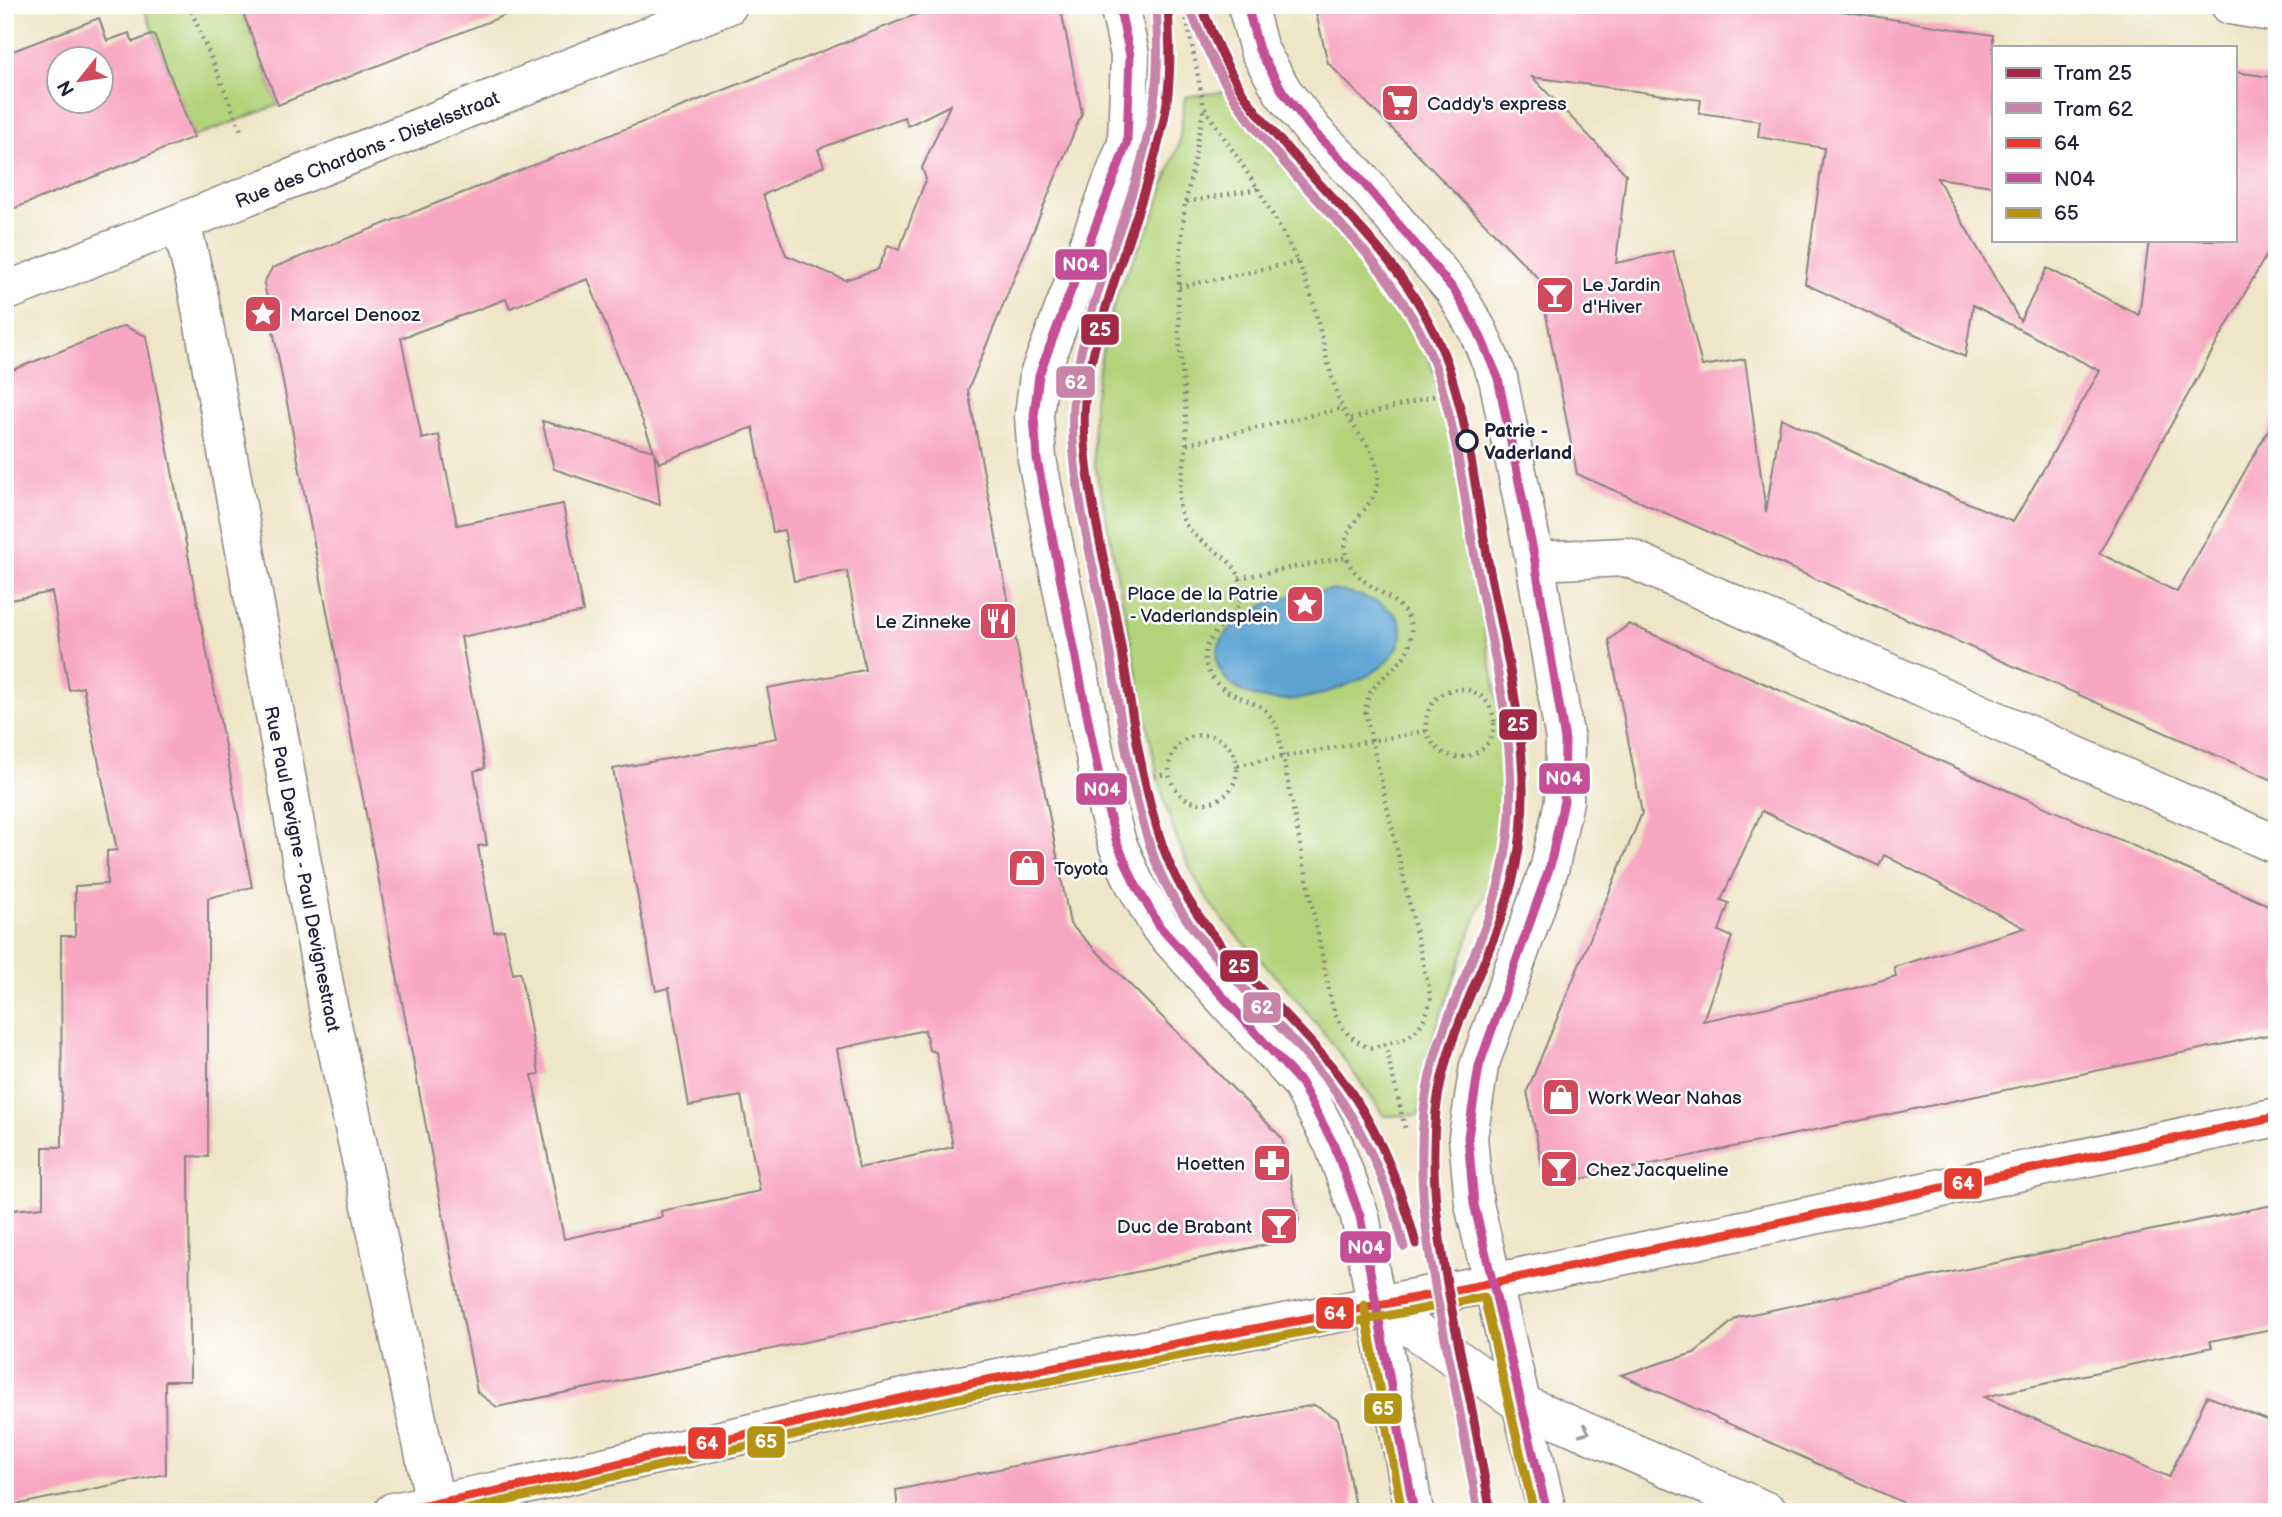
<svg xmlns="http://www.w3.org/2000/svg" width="2282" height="1517" font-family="'Balsamiq Sans',sans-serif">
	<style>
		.green { fill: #b3d37a; stroke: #6a7a5a; stroke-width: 2 }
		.water { fill: #5da4d3; stroke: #406387; stroke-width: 2 }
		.building { fill: #f8a7c2; fill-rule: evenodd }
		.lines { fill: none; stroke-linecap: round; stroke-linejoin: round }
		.minor-casing { stroke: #888482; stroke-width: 41 }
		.path { stroke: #888482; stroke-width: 4.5; stroke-dasharray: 2 5; stroke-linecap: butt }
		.minor { stroke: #fff; stroke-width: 38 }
		.bus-1-casing { stroke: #fff; stroke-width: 14 }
		.bus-2-casing { stroke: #fff; stroke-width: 14 }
		.bus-3-casing { stroke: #fff; stroke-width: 14 }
		.bus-1 { stroke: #e43c2e; stroke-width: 9 }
		.bus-2 { stroke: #c44f97; stroke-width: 9 }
		.bus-3 { stroke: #b49312; stroke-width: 9 }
		.tram-1-casing { stroke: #fff; stroke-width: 14 }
		.tram-2-casing { stroke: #fff; stroke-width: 14 }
		.tram-1 { stroke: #a12944; stroke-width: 9 }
		.tram-2 { stroke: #c884a8; stroke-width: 9 }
		.oneway { stroke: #9c9ca7 }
		.stop-dot { fill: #fff; stroke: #22223b; stroke-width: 3.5 }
		.labels { text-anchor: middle; stroke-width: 5; stroke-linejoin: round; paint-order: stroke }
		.poi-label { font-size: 19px; fill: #22223b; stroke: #fff; text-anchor: start }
		.street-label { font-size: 19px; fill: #22223b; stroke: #fff }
		.stop-label { font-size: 19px; font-weight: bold; fill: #22223b; stroke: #fff; text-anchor: start }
		.line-badge { stroke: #fff; stroke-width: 2.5 }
		.badge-label { font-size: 19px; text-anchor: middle; font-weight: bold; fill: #fff }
	</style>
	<rect width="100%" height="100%" fill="#fff"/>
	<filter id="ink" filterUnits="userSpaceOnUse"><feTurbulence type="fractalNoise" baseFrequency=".0143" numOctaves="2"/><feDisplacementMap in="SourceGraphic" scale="14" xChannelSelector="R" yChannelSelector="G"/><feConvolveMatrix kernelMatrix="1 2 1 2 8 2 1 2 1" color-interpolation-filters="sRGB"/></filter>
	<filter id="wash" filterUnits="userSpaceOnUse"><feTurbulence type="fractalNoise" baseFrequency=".00686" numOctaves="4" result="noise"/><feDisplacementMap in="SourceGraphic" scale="28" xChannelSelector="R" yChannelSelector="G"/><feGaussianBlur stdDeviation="1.57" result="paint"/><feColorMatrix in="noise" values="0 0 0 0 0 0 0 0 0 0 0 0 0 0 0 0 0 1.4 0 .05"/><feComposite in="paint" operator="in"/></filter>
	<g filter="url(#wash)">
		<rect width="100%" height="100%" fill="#efe5c8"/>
		<g class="green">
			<polygon points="143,5 240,5 278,105 194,137"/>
			<path d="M1229,91l51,72 84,82 22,31 30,49 27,71 66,370 -5,75 -70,193 -14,81 -36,1c-31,-46 -63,-89 -100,-131 -25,-28 -54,-53 -75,-84 -27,-39 -41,-83 -52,-128l-63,-314v-59l11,-66 13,-43 34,-71 27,-77 6,-46z"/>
		</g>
		<path class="water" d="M1331,590c32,4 97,21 60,67 -12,15 -31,23 -49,30 -21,8 -44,14 -67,13 -46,-2 -83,-42 -38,-77 13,-10 27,-19 42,-24 16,-5 35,-7 52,-9z"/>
		<g id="blocks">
			<g class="building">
				<polygon points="240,5 522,5 523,8 278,105"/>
				<path d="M940,5h120l22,108 -114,277 102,534 212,214 17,82 -16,21 -786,166 -20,-15 -213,-1109 8,-15zM950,105l-28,63 4,11 -27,71 -11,-5 -10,24 -33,11 -59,-25 -23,-60 61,-29 -6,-17 86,-32 4,9zM588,279l66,172 -112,-30 12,48 106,36 -6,-53 5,11 94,-36 20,105 11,-2 10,51 53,-10 18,99 -98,18 10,50 -164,31 43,222 13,-3 20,118 52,-10 19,95 -99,20 1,6 -98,22 -32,-164 7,-1 -19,-102 -7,2 -9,-44 -10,2 -16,-86 9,-1 -13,-74 11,-3 -24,-131 122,-25 -20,-108 -106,21 -18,-90 -17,4 -21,-101 105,-39 4,9zM925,1030l4,20 7,2 17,95 -94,21 -22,-119z"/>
				<path d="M1314,5h489l190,30v151l-56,-8 83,143 27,-53 92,47 10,-75h86v-168l42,6v158l-178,317 78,39 100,-178v368l-700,-308 -38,-195 -211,-216zM1532,77l169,23 -2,13 61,8 -2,16 66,11 -19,136 160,73 8,-52 127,66 -87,151 -115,-49 -117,-55 -15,94 -21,-153 -43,7 -29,-115 -57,12 10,-89z"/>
				<path d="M99,18l8,23 22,-8 4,9 21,-8 40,103 -189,75v-158zM60,60h42v42h-42z"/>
				<polygon points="124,326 146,336 252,887 208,898 208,1157 189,1156 190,1381 165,1381 166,1474 5,1507 5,1211 43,1207 43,1147 62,1147 61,936 75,936 75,886 107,884 107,851 117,850 83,687 69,690 52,592 5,601 5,373"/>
				<path d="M1629,624l648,285v124l-715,150 -19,-13 -16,-79 115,-278 -33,-173zM1762,811l117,55 5,-11 141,73 -131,39 2,9 -48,14 -145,31 29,-84 -13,-6 10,-28 -8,-3z"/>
				<polygon points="2277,1204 2277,1328 2210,1341 2212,1347 1984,1397 2169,1477 2207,1396 2277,1424 2277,1512 1924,1512 1621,1375 1694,1353 1738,1317"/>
				<polygon points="1314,1405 1338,1419 1356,1512 898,1512 896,1490"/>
			</g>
		</g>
	</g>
	<g filter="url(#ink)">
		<use href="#blocks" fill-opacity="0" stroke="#888482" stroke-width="2"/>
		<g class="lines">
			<defs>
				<g id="minor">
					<polyline points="1119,5 1130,55 1127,143 1039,375 1034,416 1037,459 1101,786 1117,843 1134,882 1160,927 1301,1083 1334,1145 1360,1216 1414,1512"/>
					<polyline points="1247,5 1259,50 1283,92 1314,132 1356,174 1454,290 1478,331 1498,378 1535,561 1565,740 1564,801 1550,866 1479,1066 1468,1137 1474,1204 1547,1512"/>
					<polyline points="2230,5 2277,13"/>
					<polyline points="181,223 198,292 328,1006 437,1512"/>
					<polyline points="5,292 728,5"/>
					<polyline points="1535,561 1627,557 2277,845"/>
					<polyline points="1376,1303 1522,1404 1768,1512"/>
					<polyline points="393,1512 517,1487 956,1386 1493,1283 2277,1117"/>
				</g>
			</defs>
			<use href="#minor" class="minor-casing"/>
			<g class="path">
				<polyline points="189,5 242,133"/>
				<polyline points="1184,5 1204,107 1258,189"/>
				<path d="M1258,189c20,35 42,71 54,110 10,35 16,74 30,108 11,25 39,44 36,75 -3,29 -41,42 -31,76 10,34 69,38 64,78 -3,30 -25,33 -39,54 -4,5 -5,14 -7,20l66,288c-10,41 -24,41 -62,50 -24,-13 -30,-20 -38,-47l-54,-274c-4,-6 -9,-16 -16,-20 -21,-12 -45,-14 -54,-39 -12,-35 31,-44 34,-73 5,-41 -45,-45 -58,-76 -10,-23 3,-49 3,-73 2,-38 -6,-78 -7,-117 -2,-42 2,-85 6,-127z"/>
				<polyline points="1186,202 1204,107"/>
				<polyline points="1179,287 1298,262"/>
				<polyline points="1351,419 1448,392"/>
				<polyline points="1187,444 1343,408"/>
				<polyline points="1239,578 1347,557"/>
				<circle cx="1460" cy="723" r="34"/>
				<circle cx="1203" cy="769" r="34"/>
				<polyline points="1238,765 1426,731"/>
				<polyline points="1154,776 1168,774"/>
				<polyline points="1385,1044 1406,1132"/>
			</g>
			<use href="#minor" class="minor"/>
			<defs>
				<polyline id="bus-1" points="394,1512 517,1487 956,1386 1493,1283 2277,1117"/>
				<g id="bus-2">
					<polyline points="1119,5 1130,55 1127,143 1039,375 1034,416 1037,459 1101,786 1117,843 1134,882 1160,927 1301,1083 1334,1145 1360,1216 1414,1512"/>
					<polyline points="1247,5 1259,50 1283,92 1314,132 1356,174 1454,290 1478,331 1498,378 1535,561 1565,740 1564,801 1550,866 1479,1066 1468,1137 1474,1204 1547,1512"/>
				</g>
				<g id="bus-3">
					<polyline points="1364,1305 1402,1512"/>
					<polyline points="456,1512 959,1398 1484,1297 1534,1512"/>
				</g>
			</defs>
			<use href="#bus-1" class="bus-1-casing"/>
			<use href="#bus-2" class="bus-2-casing"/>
			<use href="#bus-3" class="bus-3-casing"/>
			<use href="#bus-1" class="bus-1"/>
			<use href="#bus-2" class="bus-2"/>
			<use href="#bus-3" class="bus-3"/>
			<defs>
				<g id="tram-1">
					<path d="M1168,5c2,39 4,76 -4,114 -19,90 -61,174 -77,265 -12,70 18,174 31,245 13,72 21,148 45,218 33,94 115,151 175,227 39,50 62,109 78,170"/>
					<path d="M1201,5c12,31 24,60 42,88 68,98 174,165 209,285 18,59 25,122 36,183 19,100 49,202 28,304 -17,86 -70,158 -80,246 -9,89 12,179 29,265 10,45 17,91 26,136"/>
				</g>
				<g id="tram-2">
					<path d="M1156,6c2,36 3,71 -4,107 -15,93 -64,178 -77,272 -11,76 17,170 31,246 13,72 21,148 45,218 33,98 117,155 178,234 37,49 60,105 75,164"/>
					<path d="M1190,9c18,47 39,87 71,126 64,81 149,143 179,246 18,59 25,122 36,182 19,103 51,208 25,312 -19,82 -69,152 -77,237 -9,89 11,178 29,265 9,45 17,90 25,135"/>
				</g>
			</defs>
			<use href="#tram-1" class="tram-1-casing"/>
			<use href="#tram-2" class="tram-2-casing"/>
			<use href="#tram-1" class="tram-1"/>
			<use href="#tram-2" class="tram-2"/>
		</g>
		<defs><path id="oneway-chevron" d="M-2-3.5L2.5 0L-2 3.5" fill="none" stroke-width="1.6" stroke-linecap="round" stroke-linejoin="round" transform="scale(1.75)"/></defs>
		<use class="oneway" href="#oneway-chevron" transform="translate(1585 1431) rotate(23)"/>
	</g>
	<defs>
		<symbol id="supermarket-square" viewBox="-11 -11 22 22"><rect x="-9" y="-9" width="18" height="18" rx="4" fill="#d1495b" stroke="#fff"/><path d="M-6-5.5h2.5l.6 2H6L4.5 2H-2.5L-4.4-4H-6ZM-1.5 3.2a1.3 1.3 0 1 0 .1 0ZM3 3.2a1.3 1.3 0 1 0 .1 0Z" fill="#fff"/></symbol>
		<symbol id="bar-square" viewBox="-11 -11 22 22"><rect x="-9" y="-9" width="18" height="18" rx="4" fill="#d1495b" stroke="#fff"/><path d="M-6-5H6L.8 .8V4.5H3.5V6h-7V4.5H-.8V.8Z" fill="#fff"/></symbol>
		<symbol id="sight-square" viewBox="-11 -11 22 22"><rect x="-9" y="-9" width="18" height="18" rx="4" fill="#d1495b" stroke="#fff"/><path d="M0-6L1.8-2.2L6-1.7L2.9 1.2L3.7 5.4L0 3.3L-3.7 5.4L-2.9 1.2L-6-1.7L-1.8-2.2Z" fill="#fff"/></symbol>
		<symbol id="restaurant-square" viewBox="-11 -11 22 22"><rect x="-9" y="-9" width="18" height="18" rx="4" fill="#d1495b" stroke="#fff"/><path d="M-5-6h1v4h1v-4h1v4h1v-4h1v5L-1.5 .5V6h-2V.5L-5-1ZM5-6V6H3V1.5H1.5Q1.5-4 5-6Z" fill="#fff"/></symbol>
		<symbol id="shop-square" viewBox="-11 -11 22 22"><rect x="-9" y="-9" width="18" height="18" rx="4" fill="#d1495b" stroke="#fff"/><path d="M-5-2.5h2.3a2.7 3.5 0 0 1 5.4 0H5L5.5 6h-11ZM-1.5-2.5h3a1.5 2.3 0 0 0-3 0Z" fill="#fff"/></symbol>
		<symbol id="pharmacy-square" viewBox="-11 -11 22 22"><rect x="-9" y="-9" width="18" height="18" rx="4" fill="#d1495b" stroke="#fff"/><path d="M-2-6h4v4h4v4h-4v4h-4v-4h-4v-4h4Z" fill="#fff"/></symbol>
	</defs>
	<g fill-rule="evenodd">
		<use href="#supermarket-square" x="1378" y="81" width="44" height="44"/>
		<use href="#bar-square" x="1533" y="273" width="44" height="44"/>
		<use href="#sight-square" x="241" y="292" width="44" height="44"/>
		<use href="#sight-square" x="1283" y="582" width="44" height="44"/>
		<use href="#restaurant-square" x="976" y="599" width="44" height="44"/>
		<use href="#shop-square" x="1005" y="846" width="44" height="44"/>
		<use href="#shop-square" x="1539" y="1075" width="44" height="44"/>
		<use href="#pharmacy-square" x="1250" y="1141" width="44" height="44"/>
		<use href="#bar-square" x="1537" y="1147" width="44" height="44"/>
		<use href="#bar-square" x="1257" y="1204" width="44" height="44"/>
	</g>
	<circle class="stop-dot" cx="1467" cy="441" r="10"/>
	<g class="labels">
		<g class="poi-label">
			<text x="1427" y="110">Caddy's express</text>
			<text x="1582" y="291">Le Jardin<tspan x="1582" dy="22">d'Hiver</tspan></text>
			<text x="290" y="321">Marcel Denooz</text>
			<text x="1278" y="600" text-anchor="end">Place de la Patrie<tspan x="1278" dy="22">- Vaderlandsplein</tspan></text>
			<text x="971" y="628" text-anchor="end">Le Zinneke</text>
			<text x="1054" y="875">Toyota</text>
			<text x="1588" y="1104">Work Wear Nahas</text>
			<text x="1245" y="1170" text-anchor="end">Hoetten</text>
			<text x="1586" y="1176">Chez Jacqueline</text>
			<text x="1252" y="1233" text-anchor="end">Duc de Brabant</text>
		</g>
		<g class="street-label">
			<text transform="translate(367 149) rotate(-22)" y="7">Rue des Chardons - Distelsstraat</text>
			<text transform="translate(303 869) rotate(79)" y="7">Rue Paul Devigne - Paul Devignestraat</text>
		</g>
		<g class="stop-label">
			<text x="1484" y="437">Patrie -<tspan x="1484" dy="22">Vaderland</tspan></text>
		</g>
	</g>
	<g class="line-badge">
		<rect x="1054" y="248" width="54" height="33" rx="7" fill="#c44f97"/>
		<rect x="1080" y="313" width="40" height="33" rx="7" fill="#a12944"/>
		<rect x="1055" y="365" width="41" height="34" rx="7" fill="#c884a8"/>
		<rect x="1498" y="708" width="40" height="33" rx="7" fill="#a12944"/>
		<rect x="1538" y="762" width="53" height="33" rx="7" fill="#c44f97"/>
		<rect x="1075" y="772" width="53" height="34" rx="7" fill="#c44f97"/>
		<rect x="1219" y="949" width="40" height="34" rx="7" fill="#a12944"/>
		<rect x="1242" y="991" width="40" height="33" rx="7" fill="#c884a8"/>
		<rect x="1943" y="1167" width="40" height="33" rx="7" fill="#e43c2e"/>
		<rect x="1339" y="1230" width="53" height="34" rx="7" fill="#c44f97"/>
		<rect x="1315" y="1296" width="40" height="34" rx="7" fill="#e43c2e"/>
		<rect x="1363" y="1392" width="40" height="33" rx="7" fill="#b49312"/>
		<rect x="746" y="1425" width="40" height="34" rx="7" fill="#b49312"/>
		<rect x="687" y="1426" width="40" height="34" rx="7" fill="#e43c2e"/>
	</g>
	<g class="badge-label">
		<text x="1081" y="271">N04</text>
		<text x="1100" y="336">25</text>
		<text x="1076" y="389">62</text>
		<text x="1518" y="731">25</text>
		<text x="1564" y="785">N04</text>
		<text x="1102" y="796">N04</text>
		<text x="1239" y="973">25</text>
		<text x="1262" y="1014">62</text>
		<text x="1963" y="1190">64</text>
		<text x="1366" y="1254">N04</text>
		<text x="1335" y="1320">64</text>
		<text x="1383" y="1415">65</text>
		<text x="766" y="1448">65</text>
		<text x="707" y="1450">64</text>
	</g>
	<rect width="2282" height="1517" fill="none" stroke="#fff" stroke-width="28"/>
	<rect x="1992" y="46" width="245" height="196" fill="#ffffff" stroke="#a7a7b1" stroke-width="2"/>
	<rect x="2006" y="68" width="35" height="10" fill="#a12944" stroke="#a7a7b1" stroke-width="2"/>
	<text x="2054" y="80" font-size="21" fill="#22223b">Tram 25</text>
	<rect x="2006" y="103" width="35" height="10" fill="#c884a8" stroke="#a7a7b1" stroke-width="2"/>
	<text x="2054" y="116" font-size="21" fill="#22223b">Tram 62</text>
	<rect x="2006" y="138" width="35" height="10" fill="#e43c2e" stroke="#a7a7b1" stroke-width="2"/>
	<text x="2054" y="150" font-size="21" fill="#22223b">64</text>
	<rect x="2006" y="173" width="35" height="10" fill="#c44f97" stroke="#a7a7b1" stroke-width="2"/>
	<text x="2054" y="186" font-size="21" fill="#22223b">N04</text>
	<rect x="2006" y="208" width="35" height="10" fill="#b49312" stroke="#a7a7b1" stroke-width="2"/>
	<text x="2054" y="220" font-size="21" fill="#22223b">65</text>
	<g transform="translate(80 80) rotate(240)"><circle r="33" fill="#ffffff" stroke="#a7a7b1" stroke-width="2"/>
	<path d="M0-5L12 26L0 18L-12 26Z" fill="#d1495b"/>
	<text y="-10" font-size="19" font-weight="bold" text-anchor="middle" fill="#22223b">N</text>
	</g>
</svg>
